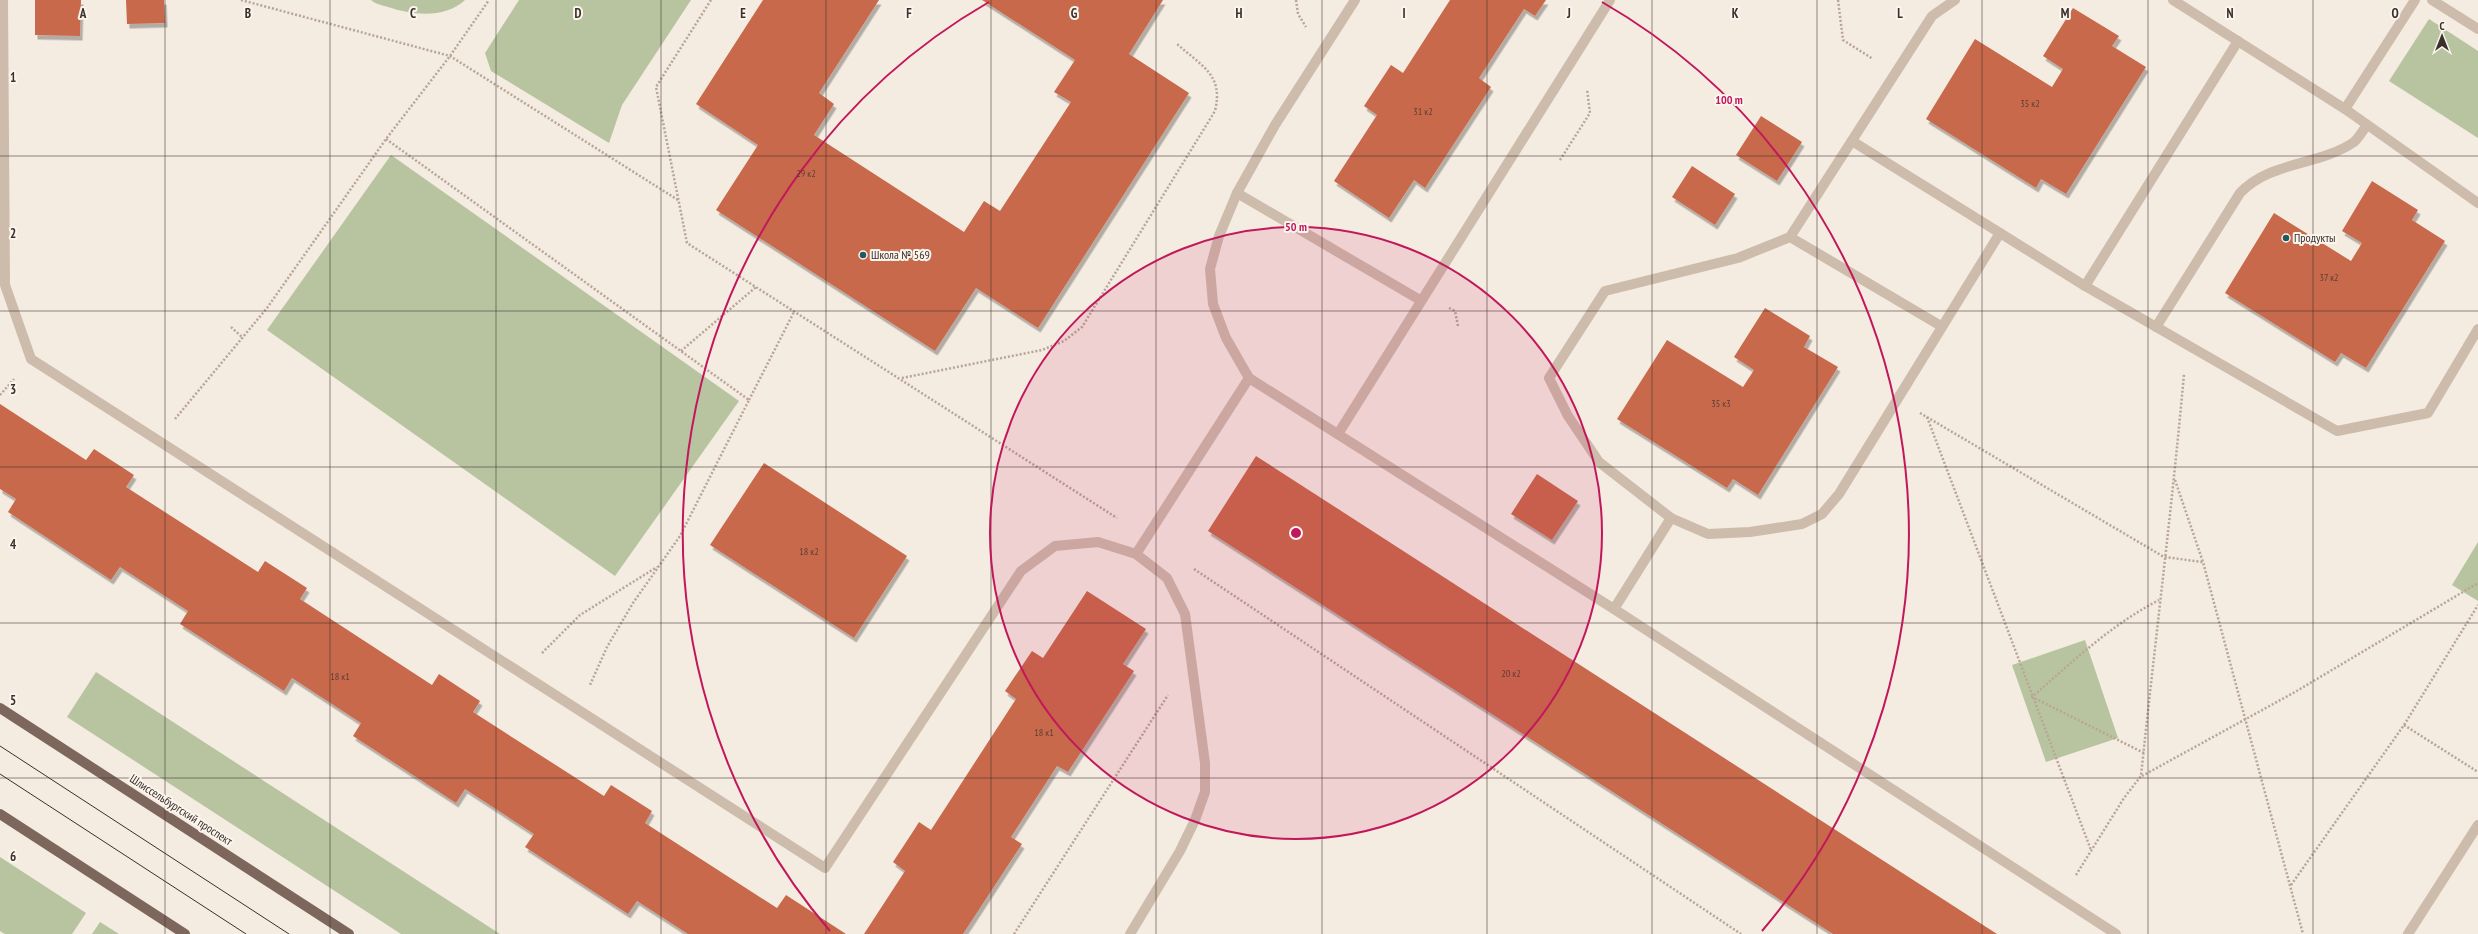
<svg xmlns="http://www.w3.org/2000/svg" width="2478" height="934" font-family="'PT Sans Narrow',sans-serif">
	<style>
		.green { fill: #b8c4a0 }
		.building { fill: #c8694b; filter: url(#shadow) }
		.lines { fill: none; stroke-linecap: round; stroke-linejoin: round }
		.path { stroke: #b9a596; stroke-width: 2.5; stroke-dasharray: 2 2; stroke-linecap: butt }
		.lane { stroke: #cdbbac; stroke-width: 10 }
		.primary { stroke: #7d675c; stroke-width: 10 }
		.tram { stroke: #3b302b; stroke-width: 1 }
		.grid { fill: none; stroke: #3b302b; stroke-width: 1; stroke-opacity: 0.55 }
		.ring { fill: none; stroke: #c2185b; stroke-width: 2 }
		.poi-dot { fill: #1f5a5e; stroke: #fbf5ee; stroke-width: 1.5 }
		.labels { text-anchor: middle; stroke-width: 4; stroke-linejoin: round; paint-order: stroke }
		.number-label { font-size: 10px; fill: #5e3e33 }
		.poi-label { font-size: 12px; fill: #3b302b; stroke: #fbf5ee; text-anchor: start }
		.street-label { font-size: 12px; fill: #3b302b; stroke: #fbf5ee }
		.grid-label { font-size: 13px; text-anchor: middle; font-weight: bold; fill: #3b302b; stroke: #fbf5ee; stroke-width: 4; stroke-linejoin: round; paint-order: stroke }
		.centre { fill: #c2185b; stroke: #fbf5ee; stroke-width: 2 }
		.ring-label { font-size: 12px; text-anchor: middle; font-weight: bold; fill: #c2185b; stroke: #fbf5ee; stroke-width: 4; stroke-linejoin: round; paint-order: stroke }
	</style>
	<defs>
		<filter id="shadow"><feDropShadow dx="2.5" dy="4.5" stdDeviation="0" flood-color="#0004"/></filter>
	</defs>
	<rect width="100%" height="100%" fill="#f4ebe1"/>
	<g class="green">
		<path d="M371,0h94c-20,19 -53,15 -77,7 -6,-2 -13,-3 -17,-7z"/>
		<polygon points="519,0 691,0 622,105 609,143 491,71 485,53"/>
		<polygon points="2429,19 2478,51 2478,138 2389,81"/>
		<polygon points="391,155 739,401 615,576 267,330"/>
		<polygon points="2478,542 2478,601 2452,585"/>
		<polygon points="2085,640 2118,738 2046,762 2012,665"/>
		<polygon points="96,672 500,934 401,934 67,717"/>
		<polygon points="0,857 86,913 72,934 5,934 0,931"/>
		<polygon points="100,922 119,934 92,934"/>
	</g>
	<g class="building">
		<polygon points="35,0 81,0 80,36 35,35"/>
		<polygon points="126,0 164,0 165,23 127,24"/>
		<polygon points="763,0 879,0 819,93 834,104 814,135 964,232 984,201 1000,211 1071,102 1054,92 1075,60 982,0 1163,0 1129,54 1189,93 1038,328 976,288 935,351 716,210 758,145 696,104"/>
		<polygon points="1450,0 1546,0 1535,16 1524,9 1479,78 1491,87 1425,188 1414,180 1389,218 1334,181 1377,115 1364,106 1391,65 1403,73"/>
		<polygon points="2073,8 2119,36 2112,46 2146,67 2066,194 2041,179 2036,188 1926,119 1975,39 2052,87 2063,69 2043,56"/>
		<polygon points="1761,116 1802,142 1777,181 1736,155"/>
		<polygon points="1692,166 1735,194 1715,225 1672,197"/>
		<polygon points="2372,181 2418,210 2412,220 2445,241 2366,368 2341,353 2335,362 2225,293 2274,213 2351,261 2362,243 2342,231"/>
		<polygon points="1765,308 1810,336 1804,347 1838,367 1758,495 1733,479 1727,488 1617,419 1667,340 1743,387 1754,370 1734,357"/>
		<polygon points="0,404 86,460 94,449 134,475 126,487 258,572 265,561 307,588 300,599 432,685 439,674 480,701 473,712 604,796 611,785 652,811 645,823 777,908 786,895 846,934 688,934 637,901 628,914 525,847 534,834 465,789 456,803 353,736 361,723 292,678 284,691 180,624 188,611 120,567 111,580 8,512 16,499 0,489"/>
		<polygon points="1256,456 1425,565 1997,934 1833,934 1208,531"/>
		<polygon points="764,463 907,556 854,638 710,545"/>
		<polygon points="1537,474 1578,501 1552,540 1511,514"/>
		<polygon points="1087,591 1146,629 1123,664 1134,671 1068,772 1057,766 1011,837 1022,844 963,934 864,934 905,871 893,862 914,830 919,822 931,830 1016,699 1005,691 1032,651 1043,658"/>
	</g>
	<g class="lines">
		<g class="path">
			<polyline points="241,0 450,56 678,200"/>
			<polyline points="711,0 656,87 687,243 1117,518"/>
			<polyline points="1296,0 1298,14 1306,27"/>
			<polyline points="1838,0 1843,40 1873,59"/>
			<polyline points="386,139 749,400 680,536 633,603 607,647 590,685"/>
			<polyline points="1560,160 1590,113 1587,89"/>
			<polyline points="1449,308 1455,311 1458,326"/>
			<polyline points="231,327 243,338"/>
			<polyline points="681,351 756,287"/>
			<path d="M902,378l140,-28 22,-9 18,-14 133,-216c9,-37 -14,-45 -39,-68"/>
			<polyline points="0,395 14,379"/>
			<polyline points="749,400 794,312"/>
			<polyline points="1920,413 2164,557 2203,562"/>
			<polyline points="1927,417 2091,850"/>
			<polyline points="175,419 267,308 386,139 450,56 489,0"/>
			<polyline points="2175,480 2203,562 2303,934"/>
			<polyline points="1194,569 1741,934"/>
			<polyline points="542,653 580,615 657,567"/>
			<polyline points="2404,725 2478,772"/>
			<path d="M2144,753l-112,-56c41,-36 79,-72 127,-97"/>
			<polyline points="2142,776 2295,692 2478,583"/>
			<path d="M2076,875l48,-77 17,-22c14,-134 31,-268 43,-402"/>
			<polyline points="2291,885 2404,725 2478,605"/>
			<polyline points="1014,934 1168,695"/>
		</g>
		<g class="lane">
			<polyline points="3,0 5,285 31,359 825,868 1021,571 1055,546 1098,542 1136,554 1167,578 1185,614 1205,763 1205,792 1195,820 1180,851 1130,934"/>
			<polyline points="1955,0 1932,16 1790,237 1738,258 1605,291 1549,378 1568,416 1599,462 1671,518 1708,534 1750,532 1802,524 1822,514 1839,494 2000,233 2085,286 2337,431 2428,413 2478,329"/>
			<polyline points="2173,0 2345,109 2478,203"/>
			<polyline points="2432,0 2478,29"/>
			<polyline points="2345,109 2415,0"/>
			<polyline points="1852,141 2000,233"/>
			<polyline points="1237,193 1420,300"/>
			<polyline points="1790,237 1941,326"/>
			<polyline points="2085,286 2238,41"/>
			<path d="M2156,327l84,-134c30,-32 79,-27 114,-51 5,-4 9,-12 13,-17"/>
			<polyline points="1249,378 1226,338 1213,304 1210,269 1219,236 1237,193 1275,125 1355,0"/>
			<polyline points="1338,434 1610,0"/>
			<polyline points="1136,554 1249,378 1614,609 2116,934"/>
			<polyline points="1614,609 1671,518"/>
			<polyline points="2408,934 2478,825"/>
		</g>
		<g class="primary">
			<polyline points="0,708 349,934"/>
			<polyline points="0,814 185,934"/>
		</g>
		<g class="tram">
			<polyline points="0,746 289,934"/>
			<polyline points="0,774 246,934"/>
		</g>
	</g>
	<path class="grid" d="M165,0v934M330,0v934M496,0v934M661,0v934M826,0v934M991,0v934M1156,0v934M1322,0v934M1487,0v934M1652,0v934M1817,0v934M1982,0v934M2148,0v934M2313,0v934M0,156h2478M0,311h2478M0,467h2478M0,623h2478M0,778h2478"/>
	<circle cx="1296" cy="533" r="306" fill="#c2185b" fill-opacity=".12"/>
	<g class="ring">
		<circle cx="1296" cy="533" r="306"/>
		<path d="M830 931A613 613 0 0 1 989 2M1602 2A613 613 0 0 1 1762 931"/>
	</g>
	<g class="poi-dot">
		<circle cx="2286" cy="238" r="4"/>
		<circle cx="863" cy="255" r="4"/>
	</g>
	<g class="labels">
		<g class="number-label">
			<text x="2030" y="107">35 к2</text>
			<text x="1423" y="115">31 к2</text>
			<text x="806" y="177">29 к2</text>
			<text x="2329" y="281">37 к2</text>
			<text x="1721" y="407">35 к3</text>
			<text x="809" y="555">18 к2</text>
			<text x="1511" y="677">20 к2</text>
			<text x="340" y="680">18 к1</text>
			<text x="1044" y="736">18 к1</text>
		</g>
		<g class="poi-label">
			<text x="2294" y="242">Продукты</text>
			<text x="871" y="259">Школа № 569</text>
		</g>
		<g class="street-label">
			<text transform="translate(181 810) rotate(33)" y="4">Шлиссельбургский проспект</text>
		</g>
	</g>
	<g class="grid-label">
		<text x="83" y="18">A</text>
		<text x="248" y="18">B</text>
		<text x="413" y="18">C</text>
		<text x="578" y="18">D</text>
		<text x="743" y="18">E</text>
		<text x="909" y="18">F</text>
		<text x="1074" y="18">G</text>
		<text x="1239" y="18">H</text>
		<text x="1404" y="18">I</text>
		<text x="1569" y="18">J</text>
		<text x="1735" y="18">K</text>
		<text x="1900" y="18">L</text>
		<text x="2065" y="18">M</text>
		<text x="2230" y="18">N</text>
		<text x="2395" y="18">O</text>
		<text x="13" y="82">1</text>
		<text x="13" y="238">2</text>
		<text x="13" y="394">3</text>
		<text x="13" y="549">4</text>
		<text x="13" y="705">5</text>
		<text x="13" y="861">6</text>
	</g>
	<circle cx="1296" cy="533" r="6" class="centre"/>
	<g class="ring-label">
		<text x="1729" y="104">100 m</text>
		<text x="1296" y="231">50 m</text>
	</g>
	<g transform="translate(2442 36)" stroke="#fbf5ee" stroke-width="3" paint-order="stroke">
	<path d="M0-3L7 15L0 10L-7 15Z" fill="#3b302b"/>
	<text y="-6" font-size="11" font-weight="bold" text-anchor="middle" fill="#3b302b">С</text>
	</g>
</svg>
